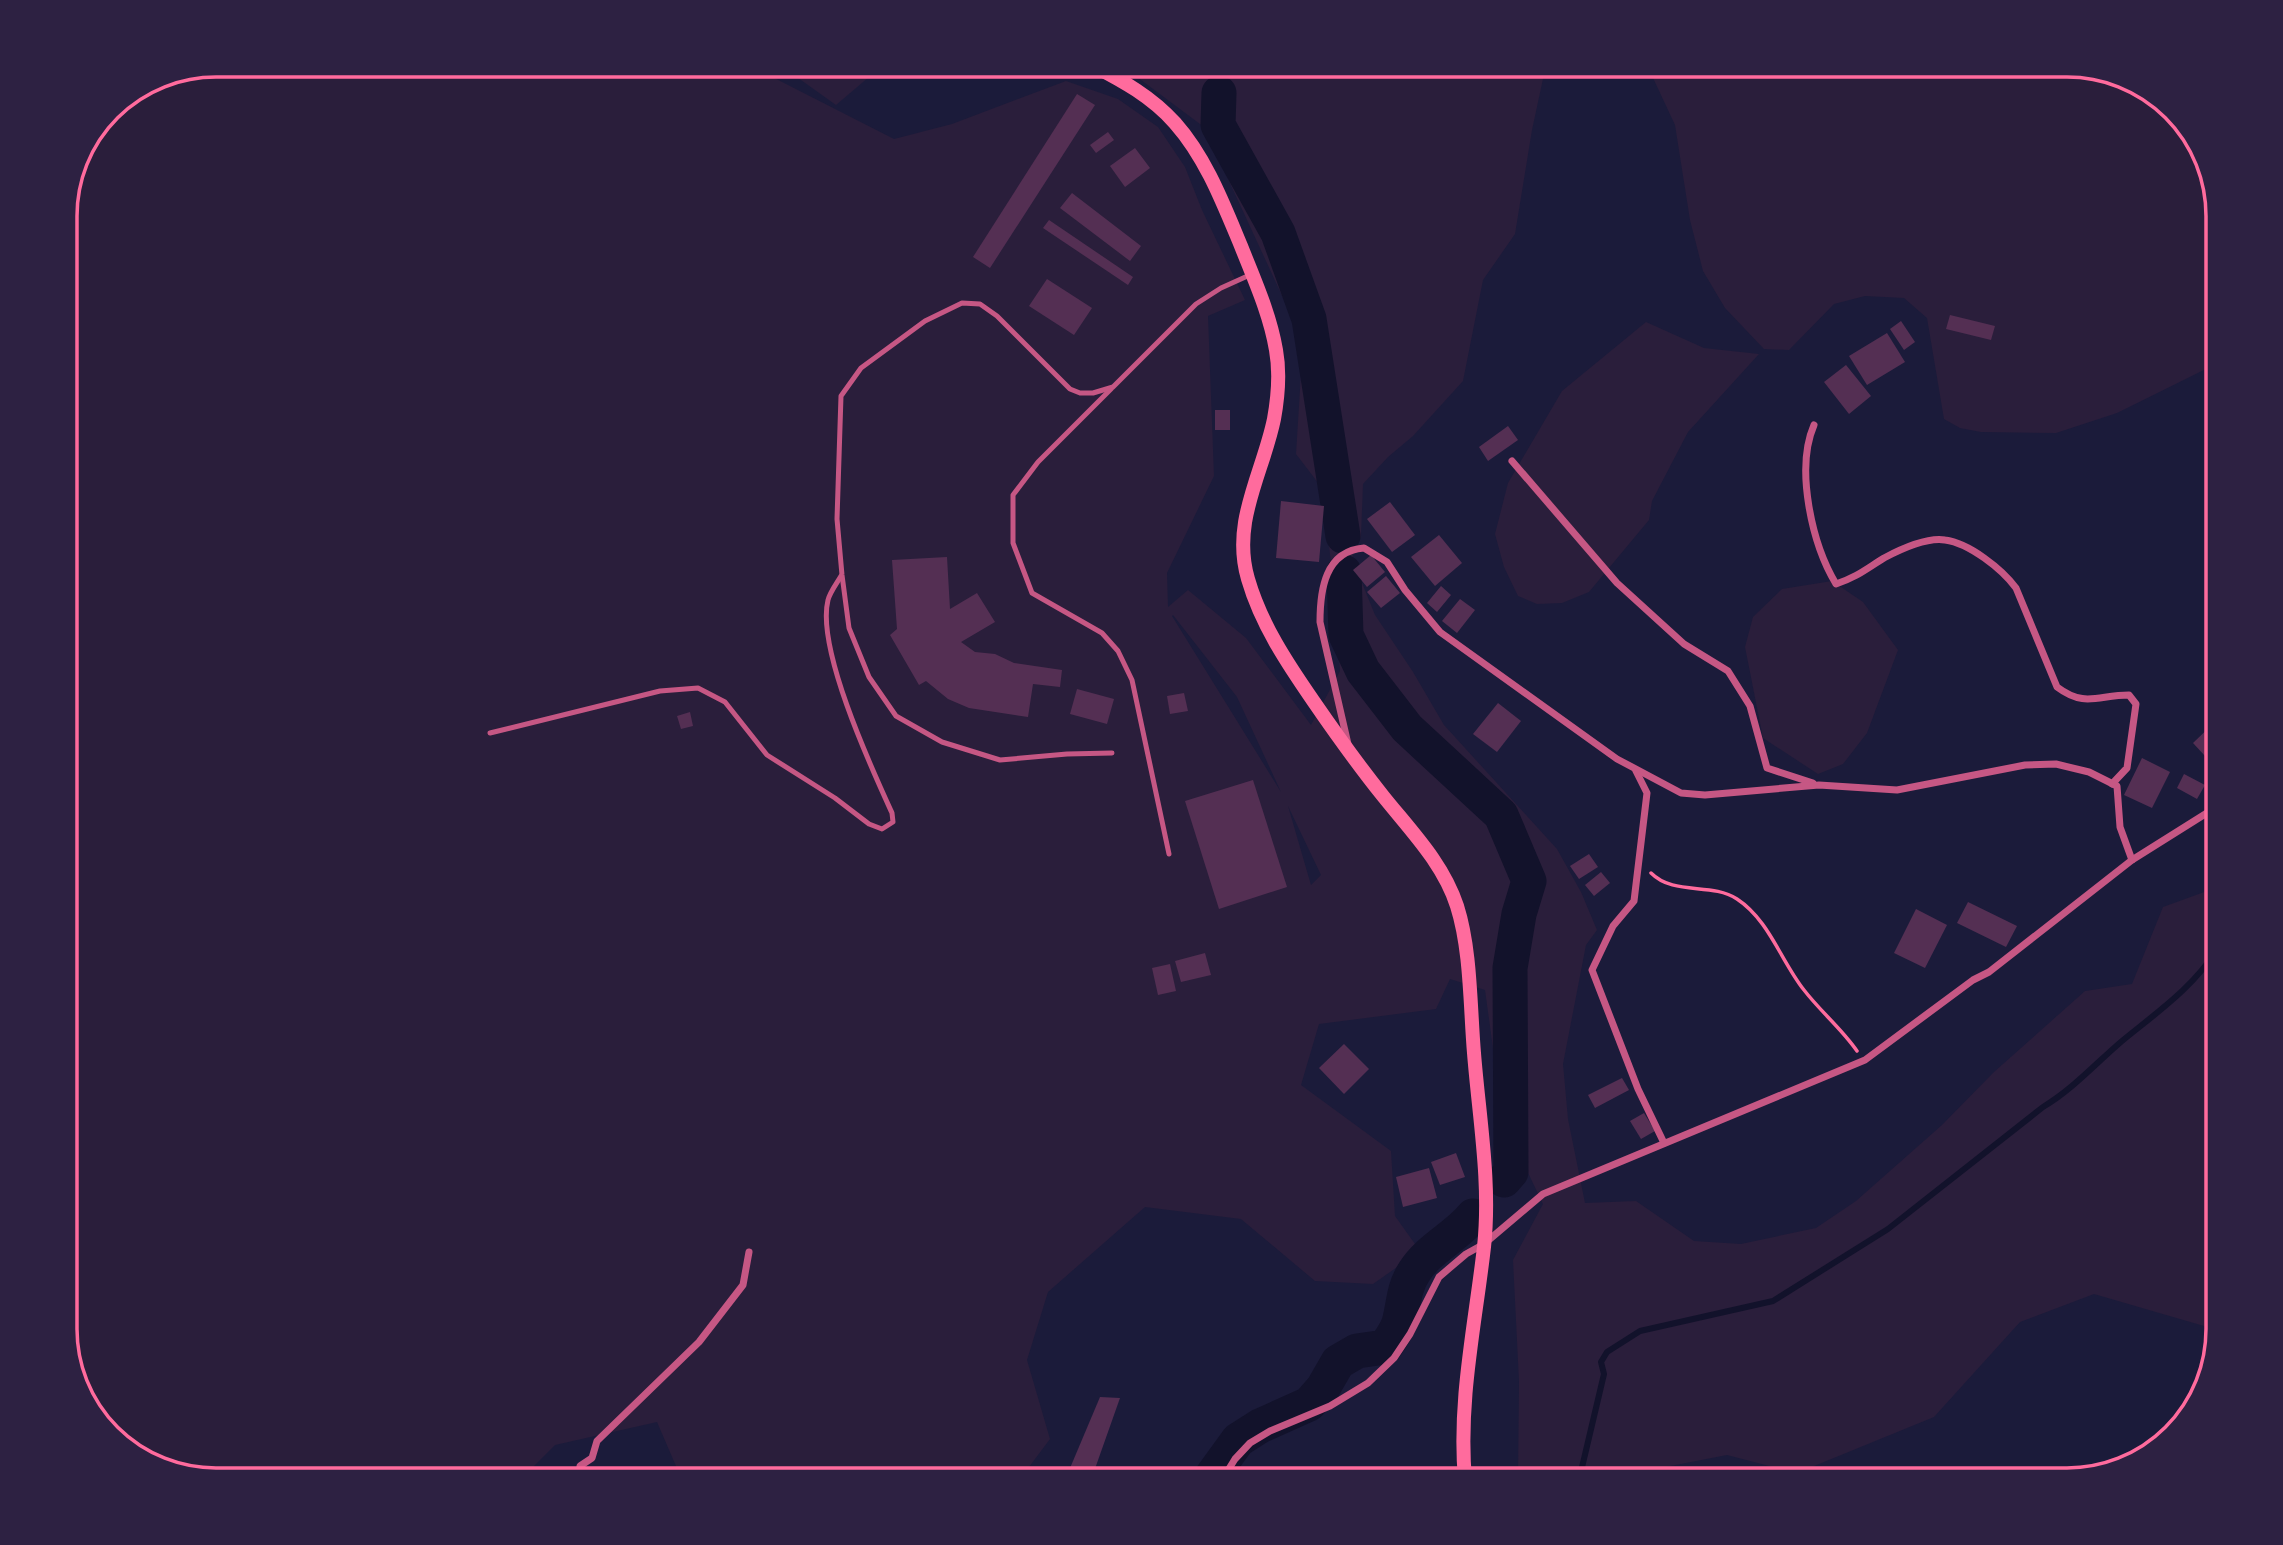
<svg xmlns="http://www.w3.org/2000/svg" width="2283" height="1545" font-family="Montserrat,sans-serif">
	<style>
		.green { fill: #2a1e3b; fill-rule: evenodd }
		.lines { fill: none; stroke-linecap: round; stroke-linejoin: round }
		.stream { stroke: #12122b; stroke-width: 6 }
		.river { stroke: #12122b; stroke-width: 35 }
		.building { fill: #542f53 }
		.path { stroke: #ff6b9d; stroke-width: 3.5 }
		.service { stroke: #c65784; stroke-width: 5 }
		.minor { stroke: #c65784; stroke-width: 7 }
		.secondary { stroke: #ff6b9d; stroke-width: 14 }
		.rim { fill: none; stroke: #ff6b9d; stroke-width: 3.5 }
	</style>
	<rect width="100%" height="100%" fill="#1b1b3a"/>
	<g class="green">
		<path d="M216,65h533l145,74 58,-15 114,-43 52,18 40,28 27,40 17,43 43,90 -37,16 6,160 -47,97 1,34 20,-17 58,48 65,87 29,-54 -5,-76 -13,-107 -26,-34 7,-113 -99,-214 -83,-62h425l-14,65 -17,104 -32,46 -20,101 -50,55 -25,21 -25,27 -2,52 -9,22 23,57 38,57 31,53 113,124 24,43 16,38 -11,15 -23,119 5,55 17,84 51,-2 58,40 47,3 75,-16 40,-27 86,-76 52,-53 91,-81 47,-7 31,-77 55,-20v433l-14,6 -110,-32 -74,28 -86,95 -137,56 -70,-18 -72,14 -6,11h-131l1,-99 -6,-121 30,-56 -40,-83 -18,-131 -35,-11 -14,30 -117,15 -18,61 90,66 4,65 25,35 -47,33 -58,-3 -74,-62 -96,-12 -97,85 -21,68 23,79 -24,32v9h-344l-25,-58 -102,23 -35,35h-304l-84,-25 -47,-51 -20,-66v-1131l11,-49 33,-49 50,-33zM1173,615l64,82 44,95 -109,-176zM1288,806l33,69 -10,10z"/>
		<polygon points="780,65 883,65 836,105"/>
		<polygon points="1647,65 2067,65 2151,90 2198,141 2218,216 2218,363 2117,413 2056,433 1981,432 1960,428 1944,419 1927,318 1904,298 1865,296 1834,304 1789,350 1764,349 1725,308 1703,271 1690,220 1675,125"/>
		<polygon points="1646,322 1704,348 1759,354 1688,432 1652,501 1649,520 1589,592 1562,603 1537,604 1518,596 1504,567 1495,534 1508,483 1562,391"/>
		<polygon points="1832,581 1863,602 1898,650 1867,733 1843,764 1818,774 1763,738 1745,647 1753,617 1782,589"/>
	</g>
	<g class="lines">
		<path class="stream" d="M1579,1480l25,-106 -3,-12 6,-10 33,-21 133,-30 115,-72 155,-122c30,-18 52,-43 79,-66 34,-28 72,-54 96,-93"/>
		<g class="river">
			<polyline points="1219,93 1218,125 1278,233 1309,319 1343,536"/>
			<polyline points="1344,572 1346,635 1363,671 1407,728 1501,815 1529,881 1519,914 1510,968 1511,1172 1504,1180"/>
			<path d="M1209,1480l29,-40 22,-14 49,-22 14,-16 15,-26 19,-11 28,-4c5,-7 11,-15 14,-24 5,-18 4,-34 15,-51 15,-24 42,-35 59,-56"/>
		</g>
	</g>
	<g class="building">
		<polygon points="1077,94 1095,105 990,268 973,257"/>
		<polygon points="1108,132 1114,140 1096,153 1090,145"/>
		<polygon points="1135,148 1150,168 1125,187 1110,166"/>
		<polygon points="1072,193 1141,246 1130,261 1060,208"/>
		<polygon points="1049,220 1133,277 1128,285 1043,228"/>
		<polygon points="1047,279 1092,308 1074,335 1029,306"/>
		<polygon points="1950,315 1995,326 1991,340 1946,329"/>
		<polygon points="1901,321 1915,342 1904,350 1890,329"/>
		<polygon points="1887,333 1905,362 1867,385 1849,356"/>
		<polygon points="1846,365 1871,396 1849,414 1824,382"/>
		<rect x="1215" y="410" width="15" height="20"/>
		<polygon points="1508,426 1518,440 1488,461 1479,447"/>
		<polygon points="1281,501 1324,506 1319,562 1276,558"/>
		<polygon points="1390,502 1415,535 1392,552 1367,519"/>
		<polygon points="1439,535 1462,563 1435,586 1411,557"/>
		<polygon points="1371,555 1385,572 1367,587 1353,570"/>
		<polygon points="947,557 950,609 977,593 995,622 961,642 975,652 995,654 1014,663 1062,670 1060,687 1033,684 1028,717 969,708 948,699 926,681 919,685 890,635 897,629 892,560"/>
		<polygon points="1386,576 1400,593 1381,608 1367,592"/>
		<polygon points="1441,586 1451,595 1437,612 1427,603"/>
		<polygon points="1460,599 1475,610 1457,633 1442,621"/>
		<polygon points="1077,689 1114,699 1107,724 1070,714"/>
		<polygon points="1184,693 1188,711 1170,714 1167,696"/>
		<polygon points="1498,703 1521,721 1497,752 1473,734"/>
		<polygon points="690,712 693,726 681,729 677,716"/>
		<polygon points="2218,719 2218,744 2205,756 2193,743"/>
		<polygon points="2142,758 2170,772 2152,808 2124,795"/>
		<polygon points="2184,774 2205,785 2197,799 2177,788"/>
		<polygon points="1253,780 1287,887 1219,909 1185,801"/>
		<polygon points="1589,854 1598,867 1579,879 1570,866"/>
		<polygon points="1601,872 1610,883 1594,896 1585,885"/>
		<polygon points="1968,902 2017,926 2006,947 1957,923"/>
		<polygon points="1916,909 1947,925 1925,968 1894,953"/>
		<polygon points="1205,953 1211,975 1181,982 1175,961"/>
		<polygon points="1170,964 1176,991 1158,995 1152,968"/>
		<polygon points="1344,1044 1369,1069 1344,1094 1319,1068"/>
		<polygon points="1622,1078 1629,1090 1595,1108 1588,1095"/>
		<polygon points="1644,1113 1655,1131 1641,1139 1630,1121"/>
		<polygon points="1456,1153 1465,1177 1440,1185 1431,1162"/>
		<polygon points="1429,1168 1437,1198 1403,1207 1396,1177"/>
		<polygon points="1100,1397 1120,1398 1091,1480 1065,1480"/>
	</g>
	<g class="lines">
		<path class="path" d="M1651,873c23,23 60,9 86,26 32,21 44,62 67,91 16,21 38,39 53,61"/>
		<g class="service">
			<polyline points="1111,389 1038,462 1013,495 1013,543 1032,593 1102,633 1118,651 1132,680 1169,854"/>
			<path d="M490,733l170,-42 38,-3 27,14 42,53 68,43 34,26 13,5 11,-7 -1,-9c-21,-46 -76,-165 -64,-213 2,-8 9,-17 13,-24"/>
			<polyline points="1112,753 1067,754 1000,760 942,742 896,716 869,677 849,628 842,575 837,519 841,396 861,368 925,321 962,303 980,304 997,316 1070,389 1080,393 1093,393 1113,387 1196,304 1221,288 1252,274"/>
		</g>
		<g class="minor">
			<path d="M1814,425c-19,44 -2,119 22,159 21,-7 30,-15 48,-26 17,-9 42,-21 61,-18 24,3 57,29 71,48l41,99c28,21 41,8 72,8l7,9 -9,64 -15,16"/>
			<polyline points="1512,461 1617,583 1684,644 1728,671 1750,706 1767,768 1813,783"/>
			<path d="M1348,744l-28,-122c0,-32 5,-71 44,-74l23,14 18,28 35,42 177,127 64,34 24,2 114,-10 78,5 128,-25 31,-1 33,8 28,14 3,41 12,33"/>
			<polyline points="1636,771 1647,793 1634,901 1613,926 1592,970 1638,1089 1664,1143"/>
			<polyline points="579,1480 580,1466 592,1458 597,1441 699,1342 743,1285 749,1252"/>
			<polyline points="1222,1480 1235,1459 1250,1443 1270,1431 1330,1406 1368,1383 1394,1358 1410,1334 1439,1277 1466,1254 1484,1244 1543,1194 1865,1060 1973,980 1989,972 2132,860 2218,806"/>
		</g>
		<g class="secondary">
			<path d="M901,65c27,6 49,6 76,0"/>
			<path d="M1092,65c31,16 60,32 83,58 31,35 48,80 66,123 13,33 29,68 35,104 4,22 2,47 -2,69 -11,54 -43,103 -26,160 13,45 39,84 66,123 22,32 45,64 69,94 28,35 60,67 74,110 14,44 13,100 17,147 5,64 17,130 10,194 -9,79 -26,154 -19,233"/>
		</g>
	</g>
	<path d="M0 0H2283V1545H0ZM216 77H2067A139 139 0 0 1 2206 216V1329A139 139 0 0 1 2067 1468H216A139 139 0 0 1 77 1329V216A139 139 0 0 1 216 77Z" fill="#2d2142" fill-rule="evenodd"/>
	<path class="rim" d="M216 77H2067A139 139 0 0 1 2206 216V1329A139 139 0 0 1 2067 1468H216A139 139 0 0 1 77 1329V216A139 139 0 0 1 216 77Z"/>
</svg>
